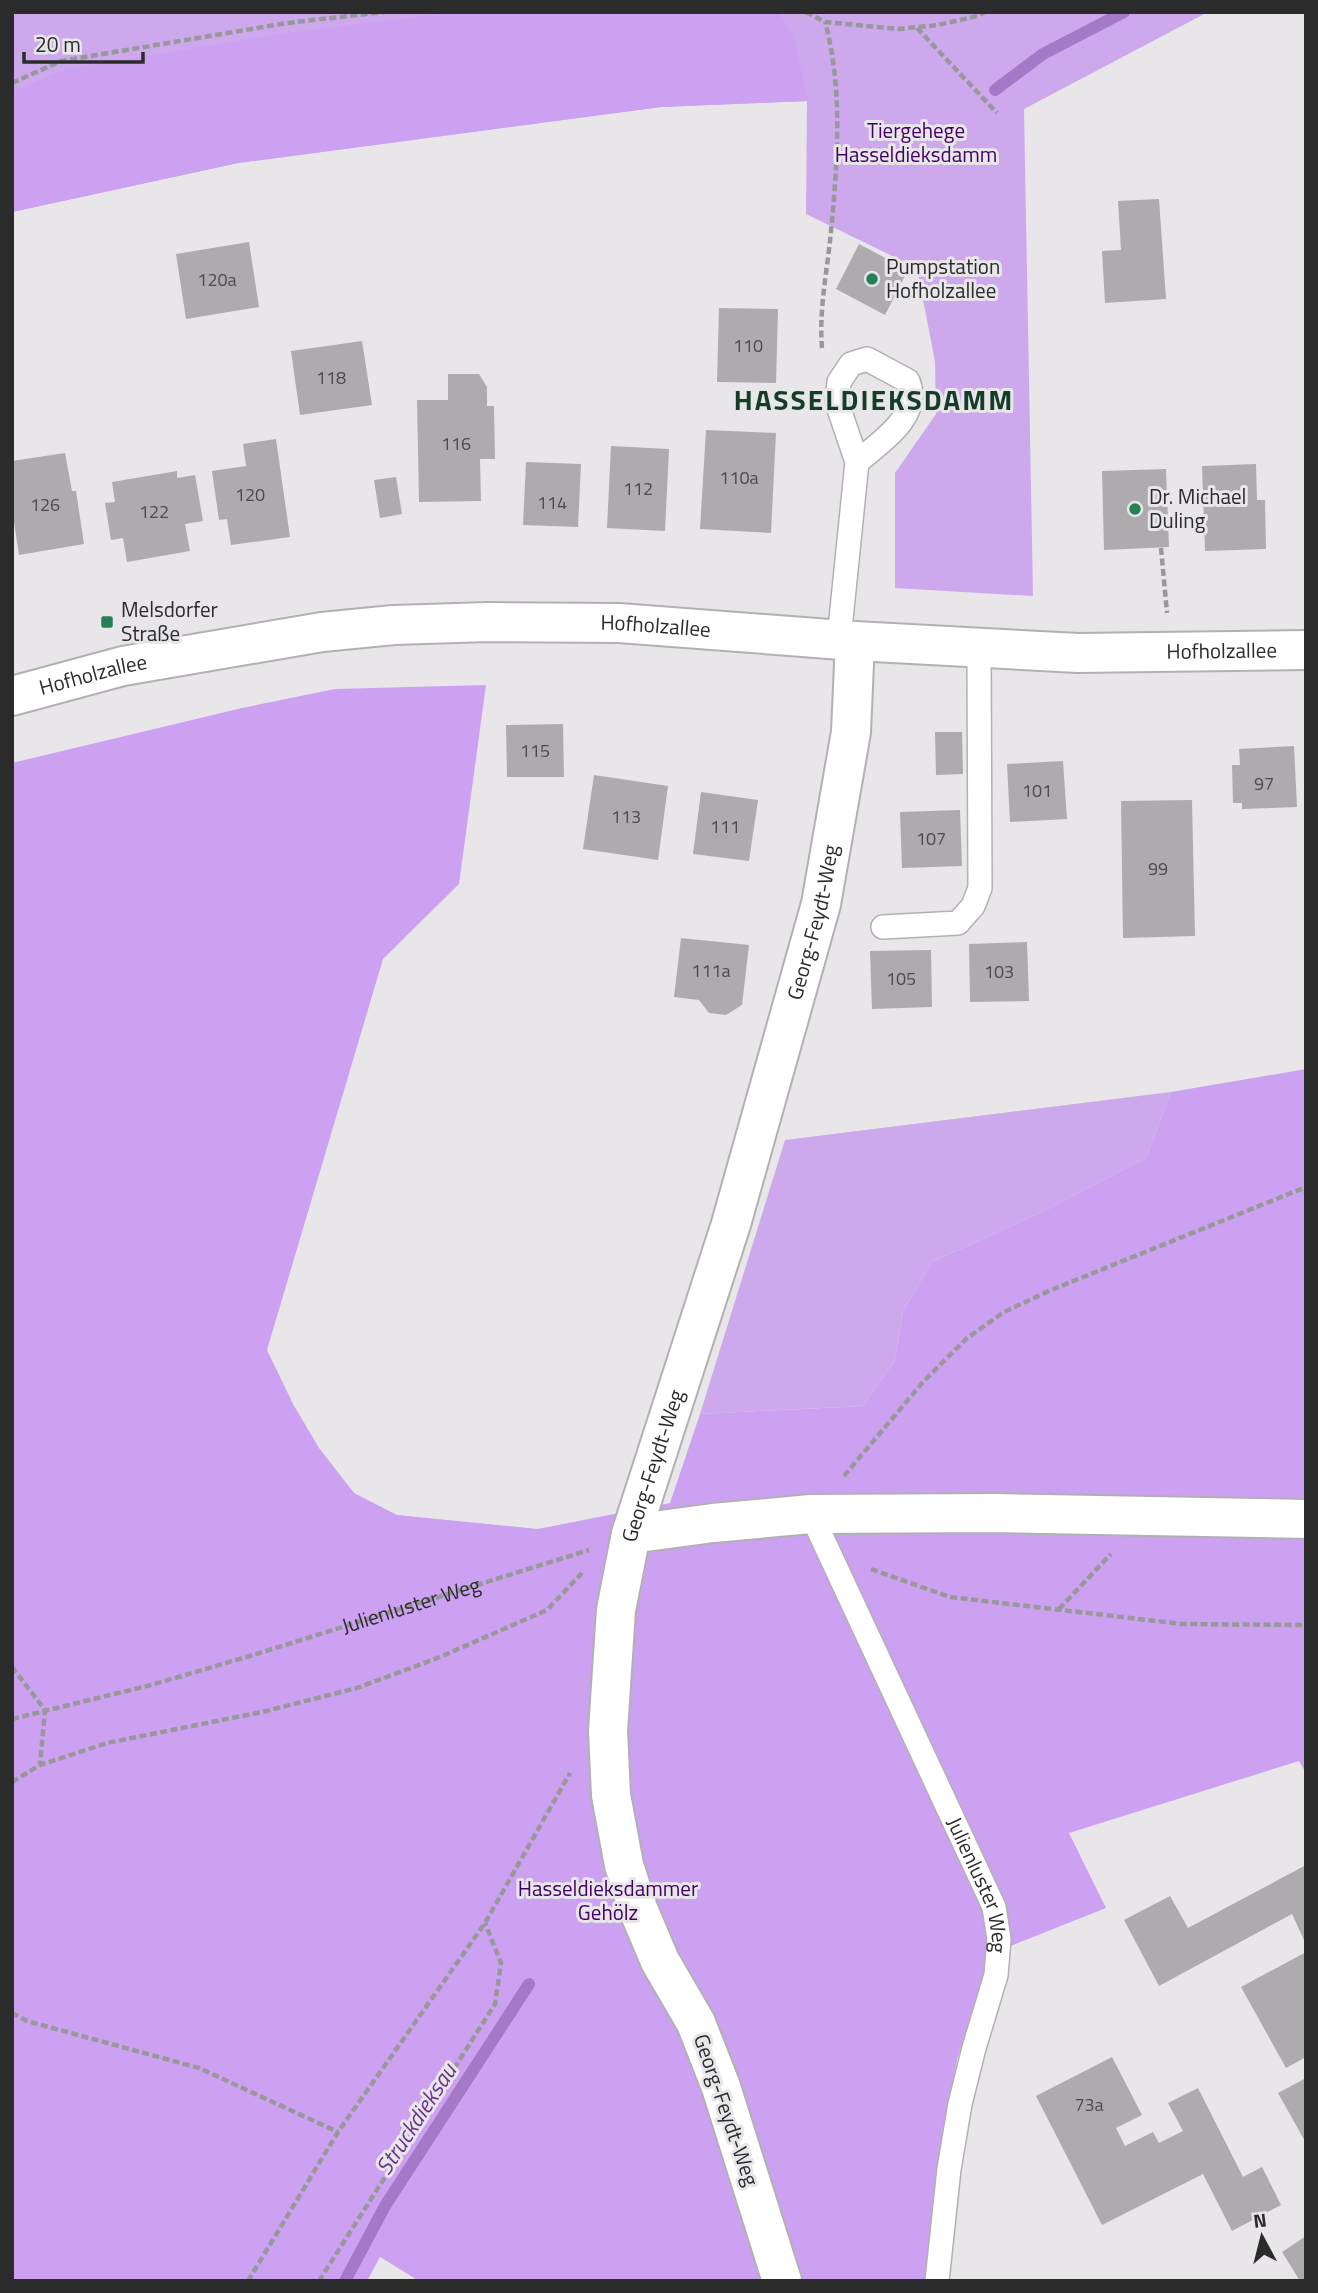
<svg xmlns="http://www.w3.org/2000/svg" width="1318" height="2293" font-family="'Titillium Web',sans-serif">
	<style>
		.green { fill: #cda8ec }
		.forest { fill: #cda1f2 }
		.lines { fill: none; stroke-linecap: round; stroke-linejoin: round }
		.stream { stroke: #a479c8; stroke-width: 12 }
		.building { fill: #adabae }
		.lane-casing { stroke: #b2b0b3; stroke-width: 26 }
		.street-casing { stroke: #b2b0b3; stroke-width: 42 }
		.secondary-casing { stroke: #b2b0b3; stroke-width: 42 }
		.path { stroke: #989799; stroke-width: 4.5; stroke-dasharray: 7 3.5; stroke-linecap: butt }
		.lane { stroke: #fff; stroke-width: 23 }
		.street { stroke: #fff; stroke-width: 38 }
		.secondary { stroke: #fff; stroke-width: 38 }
		.poi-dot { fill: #258055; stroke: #e8e6e9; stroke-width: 2.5 }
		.labels { text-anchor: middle; stroke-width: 6; stroke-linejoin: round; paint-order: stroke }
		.number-label { font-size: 18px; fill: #4c4b4c }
		.park-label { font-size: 21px; fill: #420064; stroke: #e8e6e9 }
		.poi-label { font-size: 21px; fill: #2b2b2c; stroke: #e8e6e9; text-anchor: start }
		.street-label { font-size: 21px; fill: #2b2b2c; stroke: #e8e6e9 }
		.water-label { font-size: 23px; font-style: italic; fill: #6a3391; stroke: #e8e6e9 }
		.district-label { font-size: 28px; font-weight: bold; letter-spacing: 2px; fill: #133d28; stroke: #e8e6e9 }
	</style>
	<rect width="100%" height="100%" fill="#e8e6e9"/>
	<g class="green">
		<polygon points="12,12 1208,12 1024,109 1033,596 895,588 895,473 936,414 935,362 917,268 806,214 807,101 661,107 238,163 12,212"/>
		<polygon points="1171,1092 1146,1158 1042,1212 932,1262 903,1311 895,1360 863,1406 700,1414 785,1140"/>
	</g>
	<g class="forest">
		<polygon points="459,12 778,12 793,34 808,101 661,107 238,163 12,212 12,92 62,70 285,33"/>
		<polygon points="486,685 459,884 383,959 267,1350 293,1404 319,1448 354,1493 397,1515 538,1529 670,1503 700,1414 863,1406 895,1360 903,1311 932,1262 1042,1212 1146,1158 1171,1092 1306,1069 1306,1773 1299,1761 1069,1833 1106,1908 990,1954 957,2060 938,2164 926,2281 419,2281 380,2257 367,2281 12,2281 12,763 242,708 335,689"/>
	</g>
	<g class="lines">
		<g class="stream">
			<polyline points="995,90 1043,54 1124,12"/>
			<polyline points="345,2281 385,2206 529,1984"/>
		</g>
	</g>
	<g class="building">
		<polygon points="1159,199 1166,299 1105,303 1102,251 1121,250 1118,201"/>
		<polygon points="249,242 259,307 186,319 176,254"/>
		<polygon points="859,244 908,270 885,315 836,289"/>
		<polygon points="719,308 778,309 776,383 717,382"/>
		<polygon points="362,341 372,405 300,415 291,351"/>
		<polygon points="448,374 479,374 487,387 487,406 494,406 495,459 480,459 481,501 419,502 417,400 448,400"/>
		<polygon points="706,430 776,433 771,533 700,529"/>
		<polygon points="276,439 290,537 231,545 227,519 219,520 212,471 246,466 243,444"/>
		<polygon points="611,446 669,449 665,531 607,528"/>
		<polygon points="65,453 72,491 76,491 84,544 19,555 12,509 12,501 14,501 12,461"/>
		<polygon points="526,462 581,464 578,527 523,525"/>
		<polygon points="1256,464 1257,500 1265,500 1266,549 1205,551 1202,466"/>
		<polygon points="1166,469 1169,547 1104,550 1102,471"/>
		<polygon points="177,471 177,478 195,475 203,521 185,524 190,551 127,562 123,538 111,540 105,503 115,502 112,482"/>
		<polygon points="396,477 402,514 380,518 374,480"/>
		<polygon points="563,724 564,777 507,777 506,725"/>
		<polygon points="935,732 962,732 963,774 936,775"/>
		<polygon points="1294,746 1297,807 1242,809 1242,803 1233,803 1232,765 1240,765 1239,749"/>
		<polygon points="1063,761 1067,819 1010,822 1007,764"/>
		<polygon points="594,775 668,786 658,860 583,849"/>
		<polygon points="701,792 758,800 749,861 693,854"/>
		<polygon points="1192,800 1195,936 1123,938 1121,801"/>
		<polygon points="960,810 962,866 902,868 900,812"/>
		<polygon points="681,938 749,945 742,1005 726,1015 709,1013 699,1000 674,997"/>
		<polygon points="1027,942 1029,1001 970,1002 969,944"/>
		<polygon points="931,950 932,1007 872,1009 870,951"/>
		<polygon points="1306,1865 1306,1938 1304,1940 1292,1914 1159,1986 1124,1920 1170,1896 1188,1928"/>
		<polygon points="1306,1952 1306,2057 1286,2068 1241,1987"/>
		<polygon points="1112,2057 1142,2115 1116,2128 1125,2146 1153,2132 1159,2143 1183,2131 1168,2103 1198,2088 1243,2177 1262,2167 1281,2205 1232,2231 1203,2174 1102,2225 1036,2096"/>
		<polygon points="1306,2078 1306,2143 1278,2093"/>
		<polygon points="1306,2236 1306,2281 1300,2281 1282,2252"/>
	</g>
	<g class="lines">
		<defs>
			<g id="lane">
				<path d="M839,639l18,-177 -20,-59 2,-21 12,-18 16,-5 41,22c14,35 -27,61 -51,81"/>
				<polyline points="883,927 958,923 973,906 980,888 979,649"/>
				<path id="s2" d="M811,1514l183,393 5,32 -3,36 -22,73 -14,56 -11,65 -12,112"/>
			</g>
			<g id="street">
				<polyline points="631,1534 713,1523 811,1514 995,1513 1306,1519"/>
				<path id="s3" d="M782,2281l-61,-194 -25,-64 -36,-62 -22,-52 -14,-44 -13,-70 -3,-64 8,-121 15,-76 100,-310 90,-320 30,-172 4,-91"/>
			</g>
			<g id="secondary">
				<path id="s4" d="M12,696l111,-30 199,-34 72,-7 94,-3 131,1 236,18 223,12 228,-3"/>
			</g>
		</defs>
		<use href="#lane" class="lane-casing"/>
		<use href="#street" class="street-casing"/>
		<use href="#secondary" class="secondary-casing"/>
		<g class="path">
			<polyline points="806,12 825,22 899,29 938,25 977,16 985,12"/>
			<polyline points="917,28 997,113"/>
			<polyline points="12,83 61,61 287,23 384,12"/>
			<path d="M822,348c-3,-36 4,-71 8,-107 7,-71 14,-150 -5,-219"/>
			<polyline points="1161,548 1167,613"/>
			<polyline points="844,1476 923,1382 966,1339 1004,1312 1051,1290 1306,1187"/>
			<polyline points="871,1569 950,1597 1182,1624 1306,1625"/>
			<polyline points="1059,1609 1111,1554"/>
			<polyline points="12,1667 45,1710 40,1765"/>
			<path id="s1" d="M12,1719l139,-34 102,-30 336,-105"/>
			<polyline points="12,1782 40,1765 107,1743 262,1712 357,1688 440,1657 547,1610 582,1573"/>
			<polyline points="12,2013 27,2021 199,2068 338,2132"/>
			<polyline points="248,2281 338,2132 485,1923 570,1773"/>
			<polyline points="319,2281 495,2004 501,1963 485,1923"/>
		</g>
		<use href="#lane" class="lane"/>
		<use href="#street" class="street"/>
		<use href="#secondary" class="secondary"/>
	</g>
	<g class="poi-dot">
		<circle cx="872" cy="279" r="7"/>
		<circle cx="1135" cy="509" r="7"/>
		<rect x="100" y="615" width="14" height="14" rx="3.5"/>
	</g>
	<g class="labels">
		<g class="number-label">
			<text x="217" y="286">120a</text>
			<text x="748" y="352">110</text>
			<text x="331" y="384">118</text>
			<text x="456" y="450">116</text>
			<text x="739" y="484">110a</text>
			<text x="638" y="495">112</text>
			<text x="250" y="501">120</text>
			<text x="552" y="509">114</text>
			<text x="45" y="511">126</text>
			<text x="154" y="518">122</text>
			<text x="535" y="757">115</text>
			<text x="1264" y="790">97</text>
			<text x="1037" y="797">101</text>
			<text x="626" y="823">113</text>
			<text x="725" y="833">111</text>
			<text x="931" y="845">107</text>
			<text x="1158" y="875">99</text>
			<text x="711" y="977">111a</text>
			<text x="999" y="978">103</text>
			<text x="901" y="985">105</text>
			<text x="1089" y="2111">73a</text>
		</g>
		<g class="park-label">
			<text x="916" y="138">Tiergehege<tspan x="916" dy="24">Hasseldieksdamm</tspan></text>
			<text x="608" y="1896">Hasseldieksdammer<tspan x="608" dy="24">Gehölz</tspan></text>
		</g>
		<g class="poi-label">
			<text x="886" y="274">Pumpstation<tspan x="886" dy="24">Hofholzallee</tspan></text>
			<text x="1149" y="504">Dr. Michael<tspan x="1149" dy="24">Duling</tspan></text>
			<text x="121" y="617">Melsdorfer<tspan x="121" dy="24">Straße</tspan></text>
		</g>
		<g class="street-label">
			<text dy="7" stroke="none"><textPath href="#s4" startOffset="651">Hofholzallee</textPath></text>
			<text dy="7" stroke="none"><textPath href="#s4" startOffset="1218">Hofholzallee</textPath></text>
			<text dy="7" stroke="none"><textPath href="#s4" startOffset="84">Hofholzallee</textPath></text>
			<text dy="7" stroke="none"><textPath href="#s3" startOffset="1419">Georg-Feydt-Weg</textPath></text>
			<text dy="7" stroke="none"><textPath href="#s3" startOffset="852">Georg-Feydt-Weg</textPath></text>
			<text dy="7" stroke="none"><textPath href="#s1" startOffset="415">Julienluster Weg</textPath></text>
			<text dy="7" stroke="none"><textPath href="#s2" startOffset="408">Julienluster Weg</textPath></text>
			<text transform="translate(726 2110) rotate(71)" y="7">Georg-Feydt-Weg</text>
		</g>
		<g class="water-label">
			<text transform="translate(416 2119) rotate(-57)" y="8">Struckdieksau</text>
		</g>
		<g class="district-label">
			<text x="874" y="410">HASSELDIEKSDAMM</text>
		</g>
	</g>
	<rect width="1318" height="2293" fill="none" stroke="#2b2b2c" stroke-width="28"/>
	<g transform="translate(1262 2237) rotate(353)" stroke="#e8e6e9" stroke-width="5" paint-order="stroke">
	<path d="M0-5L12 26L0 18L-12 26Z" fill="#2b2b2c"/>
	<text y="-10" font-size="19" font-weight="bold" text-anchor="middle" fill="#2b2b2c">N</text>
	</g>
	<path d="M24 52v10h119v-10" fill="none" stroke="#2b2b2c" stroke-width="3.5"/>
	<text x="35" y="52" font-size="21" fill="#2b2b2c" stroke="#e8e6e9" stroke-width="5" paint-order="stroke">20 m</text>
</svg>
